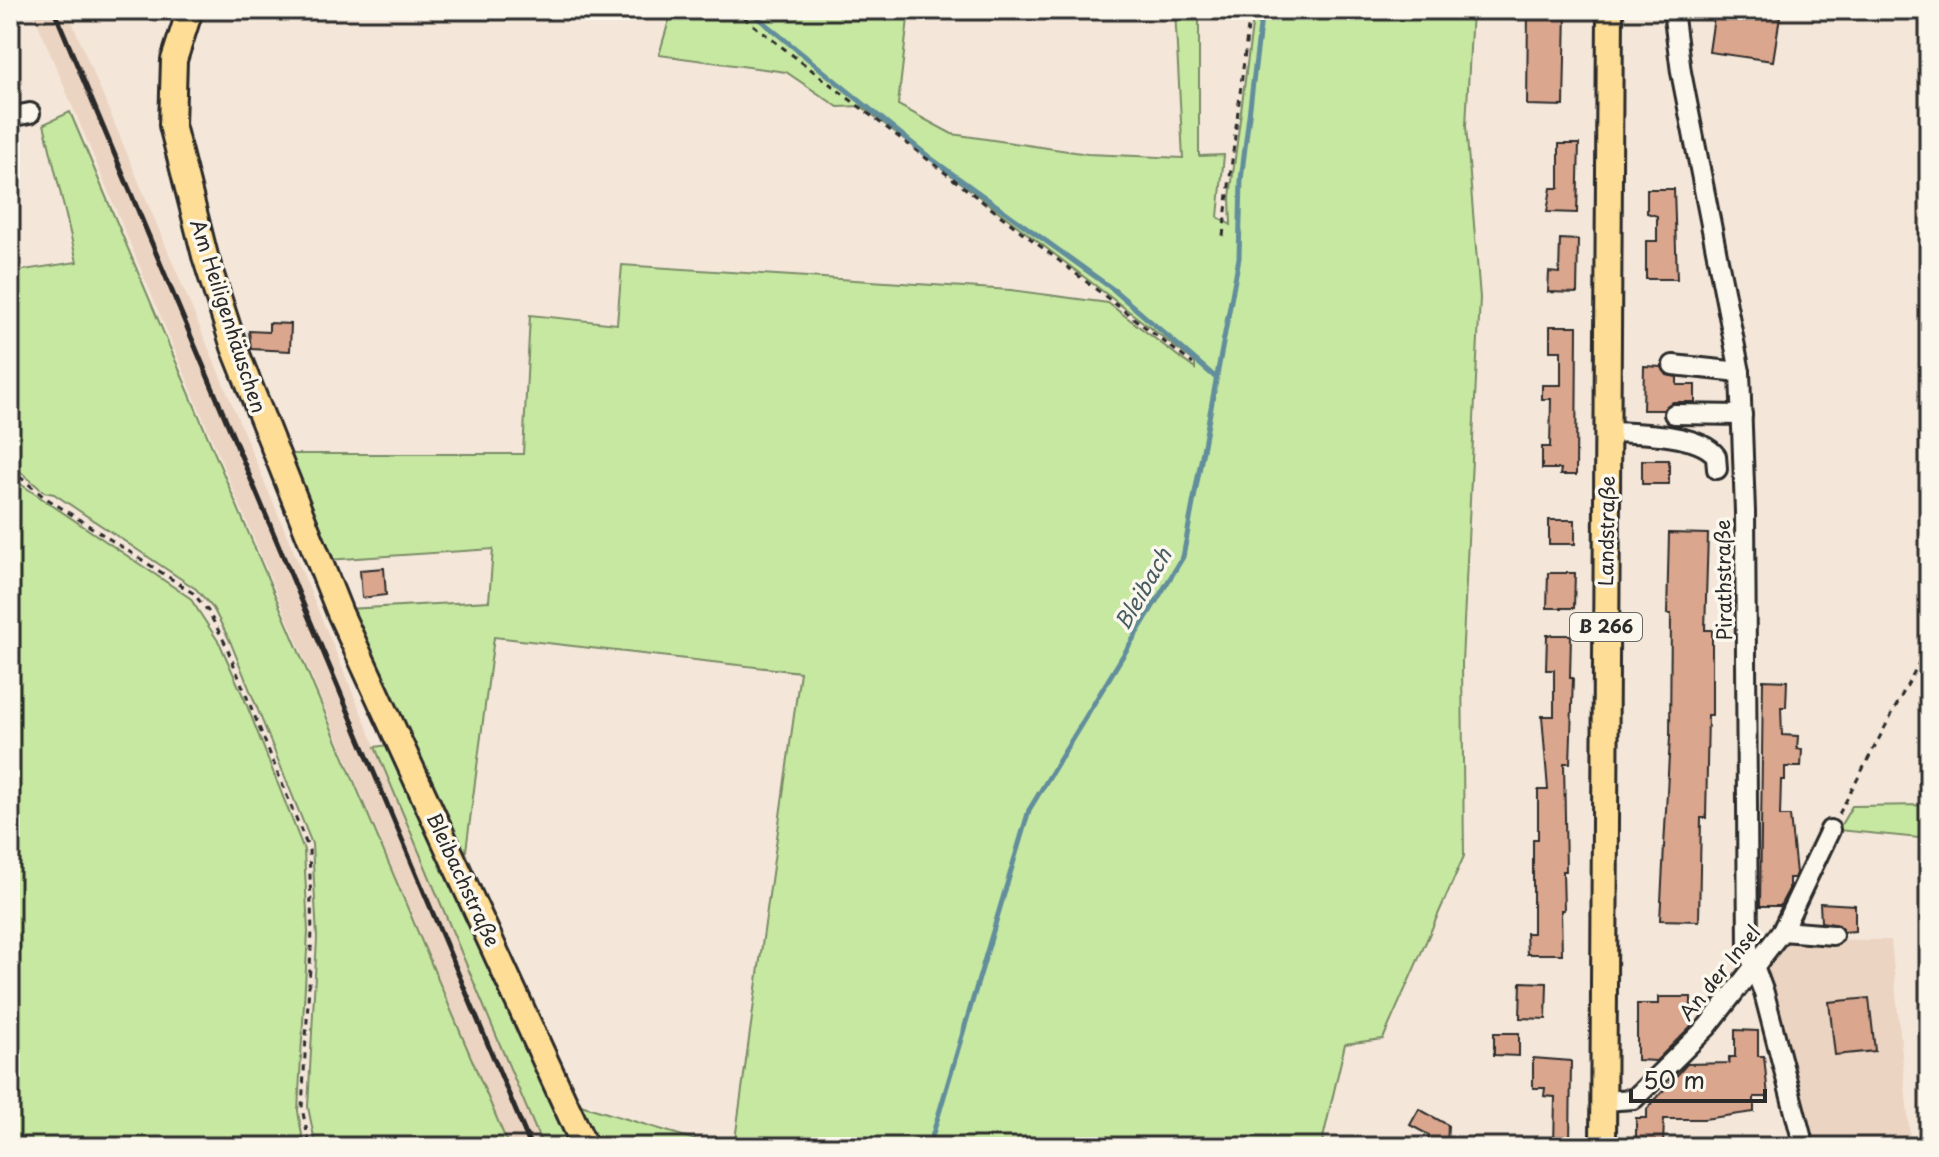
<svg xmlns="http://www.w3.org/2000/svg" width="1939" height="1157" font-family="'Playpen Sans',sans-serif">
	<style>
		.built { fill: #ecd4c2 }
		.green { fill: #c7e8a1; stroke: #798a66; stroke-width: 2 }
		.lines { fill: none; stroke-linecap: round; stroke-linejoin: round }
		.stream { stroke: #628e9c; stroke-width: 5 }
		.building { fill: #daa68e; stroke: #2b2b2b; stroke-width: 2 }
		.minor-casing { stroke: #2b2b2b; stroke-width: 24 }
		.major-casing { stroke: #2b2b2b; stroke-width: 30 }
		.path { stroke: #2b2b2b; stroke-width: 3; stroke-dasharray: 6 6; stroke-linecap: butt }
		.minor { stroke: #fbf7ec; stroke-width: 18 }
		.major { stroke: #fedd96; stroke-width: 24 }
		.rail { stroke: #2b2b2b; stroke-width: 5 }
		.labels { text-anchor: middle; stroke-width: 7; stroke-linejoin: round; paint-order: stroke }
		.shield { fill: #fbf7ec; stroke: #696865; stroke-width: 2 }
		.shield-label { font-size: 18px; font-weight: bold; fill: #2b2b2b }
		.street-label { font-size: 20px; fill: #2b2b2b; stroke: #fbf7ec }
		.water-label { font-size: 22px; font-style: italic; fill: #475d64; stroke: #fbf7ec }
	</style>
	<rect width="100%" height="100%" fill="#f4e7d9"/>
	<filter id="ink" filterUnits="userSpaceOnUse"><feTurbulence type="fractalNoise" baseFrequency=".0125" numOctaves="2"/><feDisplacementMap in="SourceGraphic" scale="16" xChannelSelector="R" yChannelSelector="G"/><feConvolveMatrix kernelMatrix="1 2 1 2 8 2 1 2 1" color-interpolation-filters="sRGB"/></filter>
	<g filter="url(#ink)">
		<g class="built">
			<polygon points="32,10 67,10 543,1147 509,1147"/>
			<polygon points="1784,939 1891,940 1911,1147 1810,1147 1763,968"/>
		</g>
		<g class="green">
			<polygon points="672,10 909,10 898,105 952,134 1088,154 1183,158 1175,10 1199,10 1199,156 1224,155 1218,217 1231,225 1230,197 1254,10 1472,10 1466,126 1480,298 1462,662 1464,856 1383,1039 1345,1044 1321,1147 734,1147 800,672 494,637 464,866 348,609 489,601 493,549 327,560 283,454 523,454 530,315 617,324 622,265 1011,290 1108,303 1195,369 1195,362 861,106 838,107 786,72 659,55"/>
			<polygon points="70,112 509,1147 316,1147 308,1107 317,938 312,844 230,641 213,608 196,589 54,494 44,492 10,463 10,272 77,262 44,124"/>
			<polygon points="10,477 190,598 220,644 244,698 304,850 308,932 298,1111 304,1147 10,1147"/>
			<polygon points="387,745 571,1147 543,1147 375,747"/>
			<polygon points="1929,805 1929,839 1838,830 1852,806"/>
			<polygon points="574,1103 719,1147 594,1147"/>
		</g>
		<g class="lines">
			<g class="stream">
				<polyline points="748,10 929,157 1114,290 1215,377"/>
				<polyline points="929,1147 1029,810 1183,557 1239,258 1241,180 1262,10"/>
			</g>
		</g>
		<g class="building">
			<polygon points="1528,10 1566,10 1564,106 1527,105"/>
			<polygon points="1715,10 1781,10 1773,61 1709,52"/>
			<polygon points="1559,144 1579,144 1577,213 1547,212 1551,188 1559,188"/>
			<polygon points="1647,189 1674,189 1677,279 1646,279 1646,241 1657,241 1657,216 1647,213"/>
			<polygon points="1560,239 1578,240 1577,293 1548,292 1549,272 1559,273"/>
			<polygon points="269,323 291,324 290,351 251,349 249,331 269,332"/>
			<polygon points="1550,326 1577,326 1576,475 1560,475 1561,469 1542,469 1542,447 1550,447 1551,399 1542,399 1542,385 1561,385 1561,351 1550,351"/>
			<polygon points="1644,366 1662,367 1667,375 1677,377 1677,385 1695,385 1695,402 1673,402 1663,410 1643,410"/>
			<rect x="1642" y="460" width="27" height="24"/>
			<rect x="1549" y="520" width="26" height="24"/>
			<polygon points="1669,533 1708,534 1705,630 1712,630 1712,715 1708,715 1706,818 1701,818 1699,921 1660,920 1670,737 1671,614 1667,614"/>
			<polygon points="384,568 386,595 362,598 360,570"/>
			<polygon points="1548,573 1575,573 1574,608 1547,608"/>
			<polygon points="1547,635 1571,635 1570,678 1573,678 1570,763 1564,763 1566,871 1563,871 1564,910 1561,910 1562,954 1527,954 1526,933 1533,933 1533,839 1538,839 1538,790 1548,790 1542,716 1554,716 1554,670 1546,670"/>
			<polygon points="1763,680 1787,681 1786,707 1781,707 1782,735 1798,736 1797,749 1802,750 1801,767 1785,767 1785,780 1781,780 1780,816 1790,816 1796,873 1794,878 1789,878 1789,889 1780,906 1760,906"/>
			<polygon points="1820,903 1855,905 1855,931 1844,932 1839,925 1821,922"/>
			<polygon points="1521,982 1547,983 1546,1019 1520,1018"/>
			<polygon points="1658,997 1691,997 1691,1026 1656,1061 1637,1060 1637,1004 1658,1004"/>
			<polygon points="1869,998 1875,1051 1835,1055 1829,1002"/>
			<polygon points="1735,1030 1758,1031 1758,1056 1764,1056 1768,1097 1754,1097 1754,1112 1704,1119 1664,1119 1663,1147 1636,1147 1636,1118 1647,1118 1647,1109 1687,1064 1729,1063 1729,1057 1735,1057"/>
			<polygon points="1494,1033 1519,1033 1519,1056 1494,1055"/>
			<polygon points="1533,1058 1571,1061 1570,1147 1554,1147 1555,1097 1544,1096 1545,1088 1533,1088"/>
			<polygon points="1419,1109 1448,1125 1447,1147 1428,1147 1429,1135 1410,1125"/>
		</g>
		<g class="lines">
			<defs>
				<g id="minor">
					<polyline points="1673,10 1681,72 1740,372 1745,512 1748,950 1764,993 1804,1147"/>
					<polyline points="10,117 30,113"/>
					<polyline points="1673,365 1740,372"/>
					<polyline points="1674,414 1742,415"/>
					<path d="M1608,432c27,1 92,1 108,24l1,13"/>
					<polyline points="1782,931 1833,935"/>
					<polyline points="1603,1101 1634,1099 1707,1027 1782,931 1830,830"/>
				</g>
				<g id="major">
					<polyline points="190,10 174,60 172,125 205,256 234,347 340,613 585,1147"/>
					<polyline points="1603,1147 1610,10"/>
				</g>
			</defs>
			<use href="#minor" class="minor-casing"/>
			<use href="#major" class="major-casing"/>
			<g class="path">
				<polyline points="734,10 1193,364"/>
				<polyline points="1223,236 1250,10"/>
				<polyline points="10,469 43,496 193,593 208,611 225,643 309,850 312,932 302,1108 310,1147"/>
				<polyline points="1839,814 1929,644"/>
			</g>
			<use href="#minor" class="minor"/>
			<use href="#major" class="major"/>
			<polyline class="rail" points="54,10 531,1147"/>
		</g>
	</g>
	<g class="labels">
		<rect class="shield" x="1570" y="613" width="72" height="28" rx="6"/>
		<g class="shield-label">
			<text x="1606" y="633">B 266</text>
		</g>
		<g class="street-label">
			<text transform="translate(228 316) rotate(72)" y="7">Am Heiligenhäuschen</text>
			<text transform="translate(1607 531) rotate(-89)" y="7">Landstraße</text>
			<text transform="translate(1724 580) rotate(-91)" y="7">Pirathstraße</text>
			<text transform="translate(463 880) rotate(65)" y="7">Bleibachstraße</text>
			<text transform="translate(1720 973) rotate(-51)" y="7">An der Insel</text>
		</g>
		<g class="water-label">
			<text transform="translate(1143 589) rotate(-60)" y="8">Bleibach</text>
		</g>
	</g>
	<rect width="1939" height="1157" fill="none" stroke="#fbf7ec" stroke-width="40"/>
	<rect x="20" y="20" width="1899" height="1117" fill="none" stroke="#2b2b2b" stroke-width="3" filter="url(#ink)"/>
	<path d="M1631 1089v12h134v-12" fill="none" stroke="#2b2b2b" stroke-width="4"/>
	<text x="1643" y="1089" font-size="24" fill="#2b2b2b" stroke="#fbf7ec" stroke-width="6" paint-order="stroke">50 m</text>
</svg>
